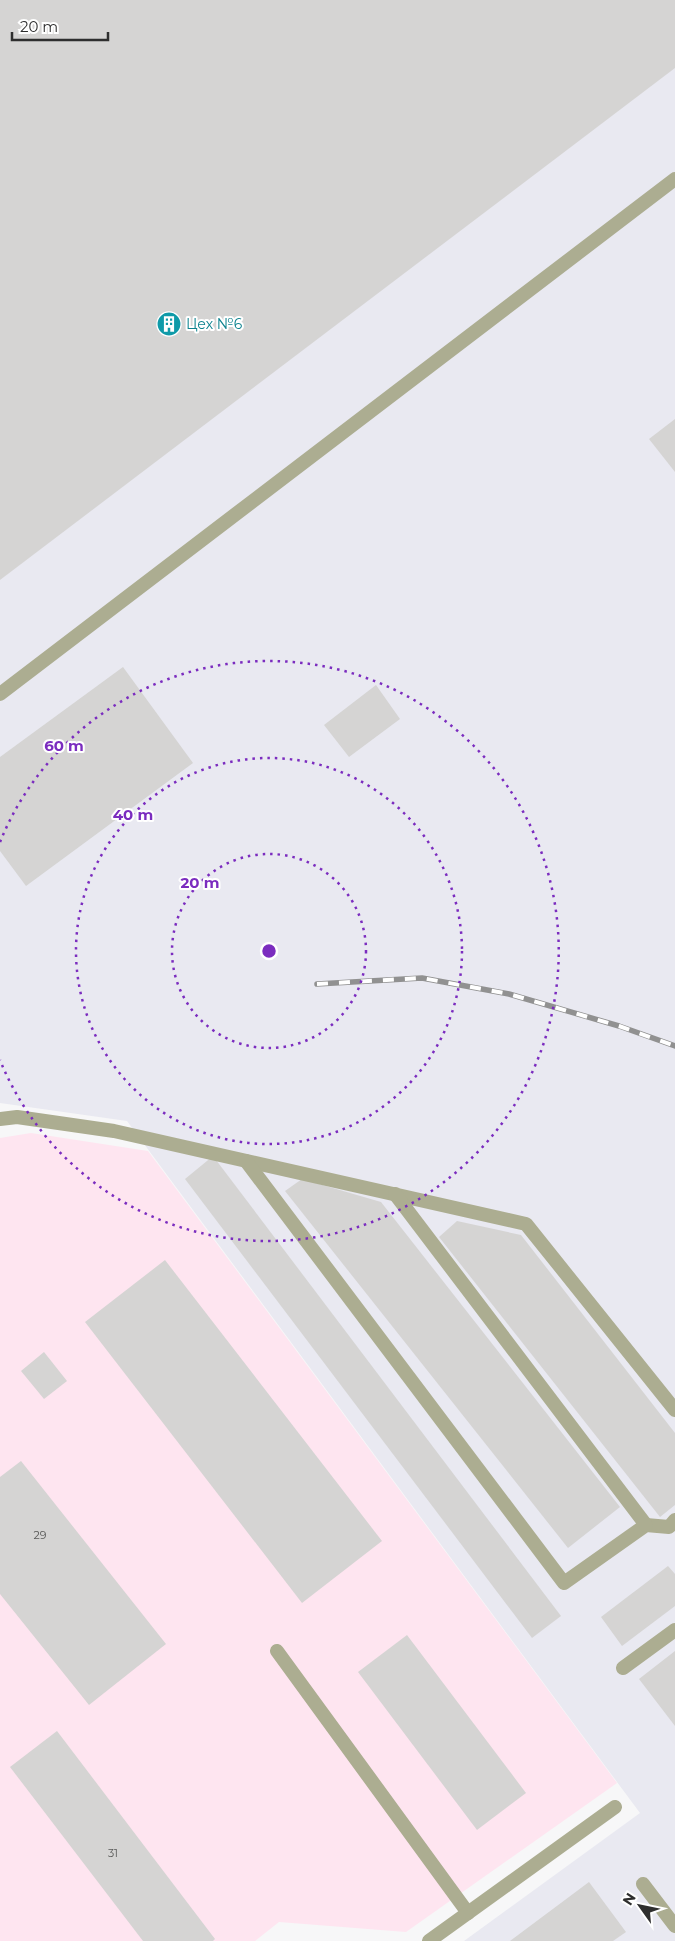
<svg xmlns="http://www.w3.org/2000/svg" width="675" height="1941" font-family="Montserrat,sans-serif">
	<style>
		.built { fill: #e9e9f1 }
		.education { fill: #fee5f0 }
		.building { fill: #d5d4d3 }
		.lines { fill: none; stroke-linecap: round; stroke-linejoin: round }
		.service { stroke: #acad91; stroke-width: 14 }
		.rail-casing { stroke: #919191; stroke-width: 5.5 }
		.rail { stroke: #fff; stroke-width: 4; stroke-dasharray: 11; stroke-linecap: butt }
		.ring { fill: none; stroke: #7b2cbf; stroke-width: 2.5; stroke-dasharray: 2.5 5 }
		.labels { text-anchor: middle; stroke-width: 4; stroke-linejoin: round; paint-order: stroke }
		.number-label { font-size: 11px; fill: #585857 }
		.culture-label { font-size: 14px; fill: #0d838f; stroke: #fff; text-anchor: start }
		.centre { fill: #7b2cbf; stroke: #fff; stroke-width: 2.5 }
		.ring-label { font-size: 15px; text-anchor: middle; font-weight: bold; fill: #7b2cbf; stroke: #fff; stroke-width: 4; stroke-linejoin: round; paint-order: stroke }
	</style>
	<rect width="100%" height="100%" fill="#f7f7f8"/>
	<polygon class="built" points="0,0 675,0 675,1941 464,1941 640,1813 127,1121 0,1103"/>
	<polygon class="education" points="31,1133 148,1151 617,1783 406,1932 279,1922 255,1941 0,1941 0,1138"/>
	<g class="building">
		<polygon points="0,0 675,0 675,68 0,580"/>
		<polygon points="675,419 675,472 649,439"/>
		<polygon points="123,667 193,763 26,886 0,851 0,757"/>
		<polygon points="376,685 400,719 349,757 324,725"/>
		<polygon points="213,1156 561,1616 532,1638 185,1179"/>
		<polygon points="302,1179 381,1202 620,1507 568,1548 285,1191"/>
		<polygon points="457,1221 521,1235 675,1433 675,1505 660,1517 439,1237"/>
		<polygon points="165,1260 382,1541 302,1603 85,1322"/>
		<polygon points="44,1352 67,1381 44,1399 21,1371"/>
		<polygon points="21,1461 166,1644 89,1705 0,1594 0,1477"/>
		<polygon points="668,1566 675,1574 675,1606 622,1646 601,1617"/>
		<polygon points="407,1635 526,1793 477,1830 358,1672"/>
		<polygon points="675,1651 675,1726 639,1679"/>
		<polygon points="57,1731 215,1939 213,1941 143,1941 10,1767"/>
		<polygon points="589,1882 626,1932 613,1941 510,1941"/>
	</g>
	<g class="lines">
		<g class="service">
			<polyline points="0,694 675,179"/>
			<polyline points="0,1119 17,1117 114,1131 526,1224 675,1410"/>
			<polyline points="246,1161 564,1583 646,1525 669,1527 675,1520"/>
			<polyline points="395,1194 646,1525"/>
			<polyline points="277,1651 468,1913"/>
			<polyline points="623,1668 675,1630"/>
			<polyline points="643,1884 675,1926"/>
			<polyline points="429,1941 615,1807"/>
		</g>
		<defs>
			<polyline id="rail" points="317,984 422,978 509,994 619,1026 675,1046"/>
		</defs>
		<use href="#rail" class="rail-casing"/>
		<use href="#rail" class="rail"/>
	</g>
	<g class="ring">
		<circle cx="269" cy="951" r="97"/>
		<circle cx="269" cy="951" r="193"/>
		<path d="M0 842A290 290 0 1 1 0 1060"/>
	</g>
	<defs>
		<symbol id="building-disc" viewBox="-11 -11 22 22"><circle r="9.5" fill="#0f9aa8" stroke="#fff"/><path d="M-4-6H4V6H1V3H-1V6H-4ZM-2.5-4.3h1.7v1.8h-1.7ZM.8-4.3h1.7v1.8H.8ZM-2.5-1h1.7V.8h-1.7ZM.8-1h1.7V.8H.8Z" fill="#fff"/></symbol>
	</defs>
	<g fill-rule="evenodd">
		<use href="#building-disc" x="155" y="310" width="28" height="28"/>
	</g>
	<g class="labels">
		<g class="number-label">
			<text x="40" y="1539">29</text>
			<text x="113" y="1857">31</text>
		</g>
		<g class="culture-label">
			<text x="186" y="329">Цех №6</text>
		</g>
	</g>
	<circle cx="269" cy="951" r="8" class="centre"/>
	<g class="ring-label">
		<text x="64" y="751">60 m</text>
		<text x="133" y="820">40 m</text>
		<text x="200" y="888">20 m</text>
	</g>
	<g transform="translate(640 1906) rotate(303)" stroke="#ffffff" stroke-width="4" paint-order="stroke">
	<path d="M0-4L9 19L0 12L-9 19Z" fill="#2e2e2e"/>
	<text y="-8" font-size="14" font-weight="bold" text-anchor="middle" fill="#2e2e2e">N</text>
	</g>
	<path d="M12 32v8h96v-8" fill="none" stroke="#2e2e2e" stroke-width="2.5"/>
	<text x="20" y="32" font-size="15" fill="#2e2e2e" stroke="#ffffff" stroke-width="4" paint-order="stroke">20 m</text>
</svg>
